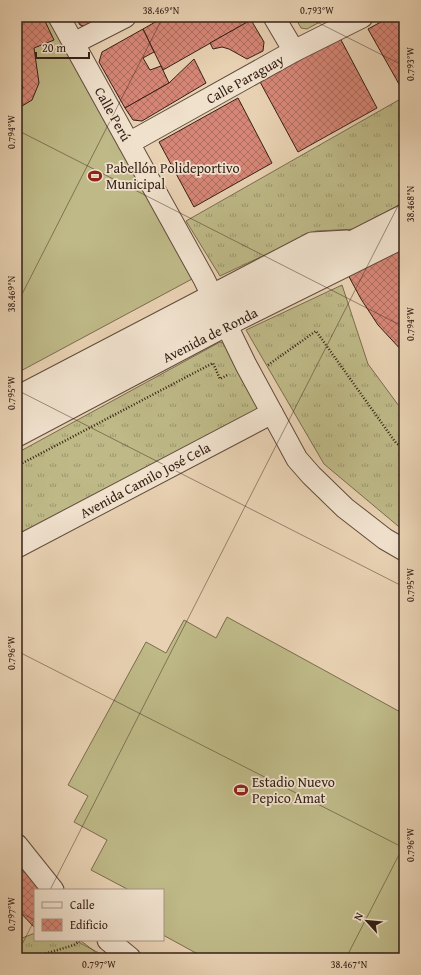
<svg xmlns="http://www.w3.org/2000/svg" width="421" height="975" font-family="'Gentium Book Plus',serif">
	<style>
		.grass { fill: url(#grass-tufts); stroke: #7a6c4e }
		.garden { fill: #beb987; stroke: #7a6c4e }
		.building { fill: url(#building-cross-hatch); stroke: #352016 }
		.lines { fill: none; stroke-linecap: round; stroke-linejoin: round }
		.minor-casing { stroke: #624c3d; stroke-width: 23 }
		.path { stroke: #352016; stroke-width: 2.5; stroke-dasharray: 1 2; stroke-linecap: butt }
		.minor { stroke: #f0e1cd; stroke-width: 21 }
		.ticks { fill: none; stroke: #352016; stroke-width: 1; stroke-opacity: 0.45 }
		.labels { text-anchor: middle; stroke-width: 3.5; stroke-linejoin: round; paint-order: stroke }
		.street-label { font-size: 14px; fill: #352016; stroke: #f0e1cd }
		.poi-label { font-size: 14px; fill: #352016; stroke: #f0e1cd; text-anchor: start }
		.neatline { fill: none; stroke: #352016; stroke-width: 1.5 }
		.ticks-label { font-size: 10px; text-anchor: middle; fill: #352016 }
	</style>
	<defs>
		<pattern id="grass-tufts" width="24" height="20" patternUnits="userSpaceOnUse"><rect width="24" height="20" fill="#beb987"/><path d="M3 7l-1-3M5 7V3M7 7l1-3M15 17l-1-3M17 17v-4M19 17l1-3" fill="none" stroke="#9b966d"/></pattern>
		<pattern id="building-cross-hatch" width="8" height="8" patternUnits="userSpaceOnUse"><rect width="8" height="8" fill="#d68676"/><path d="M0 0l8 8M0 8l8-8" fill="none" stroke="#ae6d60"/></pattern>
	</defs>
	<rect width="100%" height="100%" fill="#e8d1b2"/>
	<filter id="stains"><feTurbulence type="fractalNoise" baseFrequency=".005" numOctaves="4"/><feColorMatrix values="0 0 0 0 .2 0 0 0 0 .09 0 0 0 0 .02 0 0 0 .5 -.17"/></filter>
	<radialGradient id="worn" r=".72"><stop offset=".6" stop-color="#630" stop-opacity="0"/><stop offset="1" stop-color="#630" stop-opacity=".3"/></radialGradient>
	<g class="grass">
		<polygon points="295,17 329,17 307,29 301,28"/>
		<polygon points="404,97 404,202 356,229 316,231 220,276 186,221"/>
		<polygon points="342,285 368,364 399,406 404,409 404,531 324,464 246,330"/>
		<polygon points="220,342 225,344 258,405 256,412 17,538 17,453"/>
		<polygon points="35,933 35,940 80,940 103,958 17,958 17,940"/>
	</g>
	<g class="garden">
		<polygon points="17,17 51,17 192,279 17,373"/>
		<polygon points="227,617 404,714 404,958 205,958 163,935 163,890 129,890 91,870 107,840 74,822 88,796 68,785 146,642 166,653 184,620 216,638"/>
	</g>
	<g class="building">
		<polygon points="17,17 43,17 54,40 34,48 39,83 32,100 17,109 17,91 23,88 17,68"/>
		<polygon points="78,17 106,17 87,27 80,25 76,18"/>
		<polygon points="164,17 249,17 251,20 163,70 143,29"/>
		<polygon points="390,17 404,17 404,93 368,29"/>
		<polygon points="251,20 264,42 263,51 247,59 229,49 222,47 213,49 210,43"/>
		<polygon points="143,29 154,52 143,58 150,70 161,66 169,83 125,108 99,62 102,52"/>
		<polygon points="340,38 377,108 298,152 259,80"/>
		<polygon points="194,59 206,83 142,121 133,120 125,108 169,83"/>
		<polygon points="238,98 272,163 194,207 159,142"/>
		<polygon points="404,245 404,353 378,325 361,299 347,273"/>
		<polygon points="17,855 49,890 35,890 35,928 17,909"/>
	</g>
	<g class="lines">
		<defs>
			<g id="minor">
				<polyline points="59,17 204,279 246,365 297,459 311,475 345,508 385,539 404,550"/>
				<polyline points="274,17 294,51"/>
				<polyline points="74,43 125,17"/>
				<polyline points="129,143 294,51 362,17"/>
				<polyline points="17,397 312,243 347,241"/>
				<polyline points="17,415 219,309 404,215"/>
				<polyline points="17,436 227,325 404,237"/>
				<polyline points="17,547 272,413"/>
				<polyline points="17,845 53,890"/>
				<polyline points="108,940 130,958"/>
			</g>
		</defs>
		<use href="#minor" class="minor-casing"/>
		<g class="path">
			<polyline points="268,365 316,331 396,443 404,448"/>
			<polyline points="17,466 213,363 220,379 229,374"/>
			<polyline points="31,958 74,945 81,940"/>
		</g>
		<use href="#minor" class="minor"/>
	</g>
	<path class="ticks" d="M307,17l97,49M17,130l387,197M17,304l146,-287M17,390l387,197M17,651l387,197M50,890l354,-696M17,911l18,9M74,940l35,18M17,954l18,-35M346,958l58,-113"/>
	<defs>
		<symbol id="stadium-bare" viewBox="-9 -9 18 18"><path d="M0-5a6.5 5 0 1 0 0 10a6.5 5 0 1 0 0-10ZM-3.5-1.8h7v3.6h-7Z" fill="#8f2418" stroke="#f0e1cd" stroke-width="2.5" paint-order="stroke"/></symbol>
	</defs>
	<g fill-rule="evenodd">
		<use href="#stadium-bare" x="85" y="166" width="20" height="20"/>
		<use href="#stadium-bare" x="231" y="780" width="20" height="20"/>
	</g>
	<g class="labels">
		<g class="street-label">
			<text transform="translate(245 79) rotate(-29)" y="5">Calle Paraguay</text>
			<text transform="translate(113 114) rotate(61)" y="5">Calle Perú</text>
			<text transform="translate(210 335) rotate(-27)" y="5">Avenida de Ronda</text>
			<text transform="translate(145 480) rotate(-28)" y="5">Avenida Camilo José Cela</text>
		</g>
		<g class="poi-label">
			<text x="106" y="173">Pabellón Polideportivo<tspan x="106" dy="16">Municipal</tspan></text>
			<text x="252" y="787">Estadio Nuevo<tspan x="252" dy="16">Pepico Amat</tspan></text>
		</g>
	</g>
	<rect width="421" height="975" fill="none" stroke="#e8d1b2" stroke-width="44"/>
	<rect x="34" y="889" width="130" height="52" fill="#f0e1cd" stroke="#a59484"/>
	<rect x="42" y="902" width="20" height="6" fill="#f0e1cd" stroke="#a59484"/>
	<text x="70" y="909" font-size="12" fill="#352016">Calle</text>
	<rect x="42" y="919" width="20" height="12" fill="url(#building-cross-hatch)" stroke="#a59484"/>
	<text x="70" y="929" font-size="12" fill="#352016">Edificio</text>
	<g transform="translate(367 921) rotate(297)" stroke="#f0e1cd" stroke-width="3" paint-order="stroke">
	<path d="M0-3L7 15L0 10L-7 15Z" fill="#352016"/>
	<text y="-6" font-size="11" font-weight="bold" text-anchor="middle" fill="#352016">N</text>
	</g>
	<path d="M36 52v6h53v-6" fill="none" stroke="#352016" stroke-width="2"/>
	<text x="42" y="52" font-size="12" fill="#352016" stroke="#f0e1cd" stroke-width="3" paint-order="stroke">20 m</text>
	<rect x="22" y="22" width="377" height="931" class="neatline"/>
	<g class="ticks-label">
		<text x="161" y="14">38.469°N</text>
		<text x="317" y="14">0.793°W</text>
		<text transform="translate(410 64) rotate(-90)" y="4">0.793°W</text>
		<text transform="translate(11 132) rotate(-90)" y="4">0.794°W</text>
		<text transform="translate(410 204) rotate(-90)" y="4">38.468°N</text>
		<text transform="translate(11 294) rotate(-90)" y="4">38.469°N</text>
		<text transform="translate(410 324) rotate(-90)" y="4">0.794°W</text>
		<text transform="translate(11 393) rotate(-90)" y="4">0.795°W</text>
		<text transform="translate(410 585) rotate(-90)" y="4">0.795°W</text>
		<text transform="translate(11 653) rotate(-90)" y="4">0.796°W</text>
		<text transform="translate(410 845) rotate(-90)" y="4">0.796°W</text>
		<text transform="translate(11 914) rotate(-90)" y="4">0.797°W</text>
		<text x="99" y="968">0.797°W</text>
		<text x="349" y="968">38.467°N</text>
	</g>
	<rect width="100%" height="100%" filter="url(#stains)"/>
	<rect width="100%" height="100%" fill="url(#worn)"/>
</svg>
